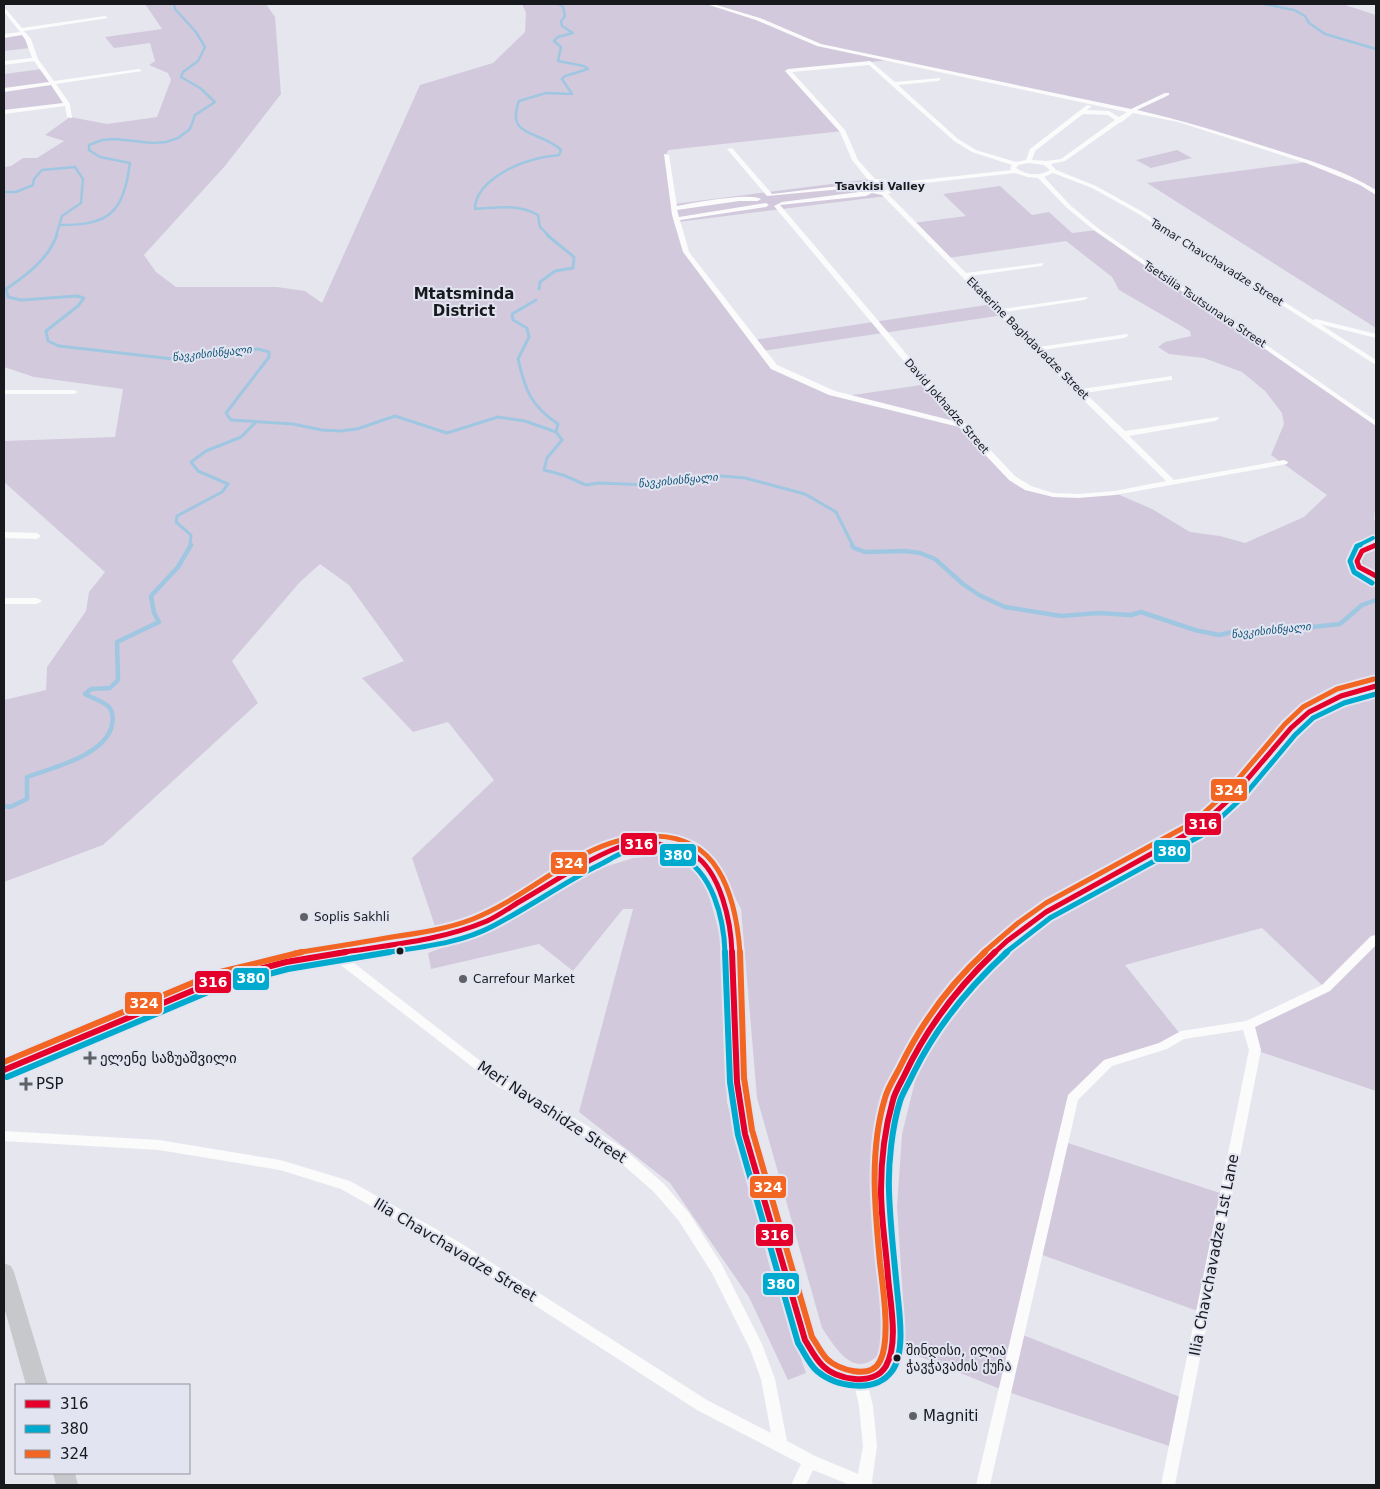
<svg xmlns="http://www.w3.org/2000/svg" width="1380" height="1489" font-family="'DejaVu Sans','Noto Sans Georgian',sans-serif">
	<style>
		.green { fill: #d3c9dd }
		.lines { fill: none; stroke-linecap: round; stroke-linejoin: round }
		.stream-far2 { stroke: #a0c7e1; stroke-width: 2.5 }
		.stream-far1 { stroke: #a0c7e1; stroke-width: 3 }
		.stream { stroke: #a0c7e1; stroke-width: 4.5 }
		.minor { fill: #fbfbfc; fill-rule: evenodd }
		.secondary { fill: #c7c8cb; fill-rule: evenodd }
		.bus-1-far2-casing { stroke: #e2e5f1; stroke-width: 7 }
		.bus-1-far1-casing { stroke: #e2e5f1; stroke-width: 9 }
		.bus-1-casing { stroke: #e2e5f1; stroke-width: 10 }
		.bus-2-far2-casing { stroke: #e2e5f1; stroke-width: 7 }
		.bus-2-far1-casing { stroke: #e2e5f1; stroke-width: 9 }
		.bus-2-casing { stroke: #e2e5f1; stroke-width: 10 }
		.bus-3-far1-casing { stroke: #e2e5f1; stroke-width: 9 }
		.bus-3-casing { stroke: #e2e5f1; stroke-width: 10 }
		.bus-1-far2 { stroke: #e4002b; stroke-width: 4 }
		.bus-1-far1 { stroke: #e4002b; stroke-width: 5 }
		.bus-1 { stroke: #e4002b; stroke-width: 6 }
		.bus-2-far2 { stroke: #00a9ce; stroke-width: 4 }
		.bus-2-far1 { stroke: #00a9ce; stroke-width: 5 }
		.bus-2 { stroke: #00a9ce; stroke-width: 6 }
		.bus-3-far1 { stroke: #f26522; stroke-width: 5 }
		.bus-3 { stroke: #f26522; stroke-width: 6 }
		.poi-dot { fill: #606166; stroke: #e2e5f1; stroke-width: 2 }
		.bus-dot { fill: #18191d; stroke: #e2e5f1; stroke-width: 2 }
		.labels { text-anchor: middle; stroke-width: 4; stroke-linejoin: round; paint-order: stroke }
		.far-neighbourhood-label { font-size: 11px; font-weight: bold; fill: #18191d; stroke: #e2e5f1 }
		.far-street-label { font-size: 11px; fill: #18191d; stroke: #e2e5f1 }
		.far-water-label { font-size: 11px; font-style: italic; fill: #125578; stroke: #e2e5f1 }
		.poi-label { font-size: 12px; fill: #18191d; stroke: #e2e5f1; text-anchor: start }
		.near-bus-label { font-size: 14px; fill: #18191d; stroke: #e2e5f1; text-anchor: start }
		.far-district-label { font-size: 15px; font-weight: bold; fill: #18191d; stroke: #e2e5f1 }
		.near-poi-label { font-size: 15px; fill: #18191d; stroke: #e2e5f1; text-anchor: start }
		.near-street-label { font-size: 15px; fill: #18191d; stroke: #e2e5f1 }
		.line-badge { stroke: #e2e5f1; stroke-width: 2 }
		.badge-label { font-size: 14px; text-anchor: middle; font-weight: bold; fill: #fff }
	</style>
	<rect width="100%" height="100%" fill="#e6e7ee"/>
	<g class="green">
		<path d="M145,4h121l9,13 6,77 -56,72 -81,89 12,17 20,15h101l28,4 17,12 98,-218 73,-22 32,-31 1,-19 -4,-9h820l34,11v313l-229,-145 160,-21 -128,-41 -290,-61 -101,11 55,60 -175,19 -2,5 8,49 197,-25 -3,4 19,13 -209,26 8,30 67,88 240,-36 11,11 -242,36 12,17 72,28 82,-12 84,94 16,10 25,7 62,-2 37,16 38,23 30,4 25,7 59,-26 23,-22 -56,-40 13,-31 -2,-11 -17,-22 -23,-19 -38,-14 -35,-4 -11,-7 7,-5 26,-6 -1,-5 -71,-41 -7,-13 -46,-36 -118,17 -35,-35 53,-7 -23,-22 57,-8 32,29 17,-3 23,21 25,-3 279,194v77l-2,18 2,3v569l-121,-41 -7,-25 77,-37 -63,-60 -137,37 56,70 -73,28 -36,35 -10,43 164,54 -23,118 -166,-60 -19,80 167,66 -10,49 -170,-57 -104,-42 4,-19 -8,-123 5,-73 14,-57 18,-41 42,-57 37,-37 36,-28 142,-87 -158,85 -66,55 -54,84 -24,51 -4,246c-28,34 -45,7 -63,-20l-65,-230 -16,-189 -25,-48 -18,-15 -24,-8 -35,-4 -35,11 -130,77 -37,10 -25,-74 82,-78 -46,-58 -35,10 -51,-54 42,-17 -55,-76 -29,-21 -20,18 -68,79 26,42 -155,142 -99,37v-182l42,-10 1,-23 39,-56 3,-19 16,-20 -101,-90v-41l111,-4 8,-48 -89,-12 -30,-10v-200l7,-1 12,-8h14l27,-17 -19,-6 25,-18 37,7 50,-7 14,-37 -3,-7 -19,-8 6,-4 -5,-18 -36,5 -9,-11 57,-8z"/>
		<polygon points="22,34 30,48 4,51 4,37"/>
		<polygon points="42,69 67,104 4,112 4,74"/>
		<polygon points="1177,150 1192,158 1151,168 1136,160"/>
		<polygon points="672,855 691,862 705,881 721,939 727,1102 769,1264 806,1373 788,1380 749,1297 670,1183 579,1112 633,909 623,909 573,971 539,944 431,969 428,953 481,933 595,870 633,858"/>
	</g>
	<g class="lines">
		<g class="stream-far2">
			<polyline points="1264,4 1294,10 1305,16 1309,23 1325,34 1376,49"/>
			<polyline points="4,192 16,192 33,185 34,179 42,170 75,167 83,179 81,203 62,216 56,236"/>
			<path d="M60,225c50,0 63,-12 70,-62l-30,-6 -11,-7v-5l13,-5 13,-1 38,4 13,-1 12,-4 12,-9 5,-14 20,-13 -15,-14 -19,-11 2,-5 15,-11 7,-14 -9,-15 -21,-23 -1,-5"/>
			<path d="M549,236l-9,-9 -2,-12c-20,-12 -41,-7 -63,-6 0,-25 35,-43 57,-49 8,-3 18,-4 27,-5l2,-5c-20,-20 -56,-11 -42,-49l27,-8 26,1 -10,-15 3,-3 23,-7 -4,-3 -26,-5 3,-14 -7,-6 4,-4 15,-4 -11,-7 -1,-5 4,-5 -2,-9 -4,-3"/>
		</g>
		<g class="stream-far1">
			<path d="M57,235c-9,24 -30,40 -51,54l2,8 13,3 56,-4 7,2 -6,8 -32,25 2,10 11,5 114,13 41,-3 44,-7 11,3v5l-43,56 5,7 62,4 29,6 18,1 17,-2 38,-13 52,17 51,-16 27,4 31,11 6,8 -15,18 -3,12 19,5 23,10 13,-2 50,2 73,-9 23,2 60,16 31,18 17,34"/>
			<polyline points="539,289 540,282 555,271 573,268 574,257 547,235"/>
			<path d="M536,300l-24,14 1,6 14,8 2,9 -11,22c7,31 13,47 40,65l-2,8"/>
			<polyline points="190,546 191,535 176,522 177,516 222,492 228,484 198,471 191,462 206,451 241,437 255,423"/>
		</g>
		<g class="stream">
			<polyline points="852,545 854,548 865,552 905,551 920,553 935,559 963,584 979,595 1005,607 1061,616 1098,613 1131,615 1141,612 1195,630 1219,635 1237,631 1257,633 1340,624 1362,605 1376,600"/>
			<path d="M4,806l6,1 17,-8v-22c25,-9 79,-22 85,-52 1,-6 1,-13 -3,-18 -6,-6 -17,-9 -24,-13l6,-5 19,-1 8,-8 -1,-38 42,-20 -5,-9 -3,-17 27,-29 13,-22"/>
		</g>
		<g class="minor">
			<path d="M706,4h7l47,14 61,26 310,65 34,-16h4v2l-32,15c45,10 89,24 133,38 35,11 74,22 106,42v5l-16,-10 -54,-22 -128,-41 -45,-9 -11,9 -3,1 -54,38 -14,3 5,6 40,16 45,25 172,109 3,-1 60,15v4l-56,-14 56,36v5l-239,-152 -45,-25 -39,-15 -9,4 27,29 28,23 277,192v5l-281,-195 -28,-23 -29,-30 -11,-1 -12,-4 -117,13 -4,5 -6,3 78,79 77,-10v2l-2,1 -71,10 32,33 84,-12 2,1 -4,2 -79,12 34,35 88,-13 1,2 -4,2 -81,12 38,39 91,-13v4h-3l-84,13 40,38 93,-14 1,2 -4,2 -86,15 45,44 110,-20 4,2 -1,2 -172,31 -37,3 -25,-1 -28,-7 -16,-10 -50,-53 -130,-32 -58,-26 -88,-117 -11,-37 -8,-61 5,1 8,51c16,-3 72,-14 84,-7l-3,2h-19l-62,9 2,7 87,-14 3,2 -3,2 -86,13 9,32 88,113 58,26 119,30 -180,-215 8,-4 85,-11 -4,-4 -96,9 -40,-47 5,-1 40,46 92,-11 5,-2 -17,-21 -12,-28 -55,-61 3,-2 82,-8 25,21 45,-4v2l-2,1 -40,4 60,54 18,11 40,12 10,-2 4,-11 57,-44 5,1 -5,4 22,1 10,6 8,-5 -310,-66 -61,-26zM869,65l85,76 18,11 40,13 -2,3 1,2 -117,13 -6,-3 -13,-1 -17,-19 -13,-30 -53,-58zM1083,114l25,1 7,5 -54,39 -15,2 -14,-1 3,-9zM1029,163l15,2 6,5c-11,7 -23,5 -34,-2l2,-3zM874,183l12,1 5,3c-7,6 -14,5 -22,0zM872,193l10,2 177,181 107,105 -51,10 -37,3 -25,-1 -22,-7 -16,-10 -50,-53 -185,-218 86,-9z"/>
			<polygon points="4,7 22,28 105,16 108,18 24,31 31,39 38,59 54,81 139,69 142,71 56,84 70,104 72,118 67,117 65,106 4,114 4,110 63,103 51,85 4,92 4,88 49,82 34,61 4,65 4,61 32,58 25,39 22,35 4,38 4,34 20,32 4,12"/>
			<polygon points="4,390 74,390 78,392 74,394 4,394"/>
			<polygon points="4,532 37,533 41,536 37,539 4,538"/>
			<polygon points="4,598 37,598 42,601 37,604 4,604"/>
			<polygon points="1376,935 1376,945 1330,991 1255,1027 1261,1050 1175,1485 1161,1485 1249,1050 1243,1030 1184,1039 1167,1049 1112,1066 1078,1100 990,1485 976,1485 1068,1095 1104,1060 1159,1043 1181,1031 1246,1021 1322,985 1371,936"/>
			<polygon points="333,949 337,950 505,1080 553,1105 623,1148 664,1184 689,1213 722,1265 762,1344 775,1379 787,1441 815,1456 858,1474 863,1446 859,1406 853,1379 855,1374 860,1373 865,1374 873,1406 877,1446 872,1481 873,1485 850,1485 813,1470 806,1485 791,1485 801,1464 697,1410 449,1250 341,1189 280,1170 159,1150 4,1141 4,1131 159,1140 280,1160 350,1181 459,1242 707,1400 771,1433 761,1379 750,1349 712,1273 679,1221 654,1192 613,1156 545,1111 497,1086 329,956 327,953 329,950"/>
		</g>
		<g class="secondary">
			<polygon points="1376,541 1376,550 1367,553 1364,561 1365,565 1376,571 1376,580 1354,570 1350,561 1357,548"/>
			<path d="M1376,682v8l-38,12 -29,17 -19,20 -56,66 -30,27 -152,84 -39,29 -37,35 -38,50 -15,24 -21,45 -8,52 -3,39 11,134 1,28 -10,23 -19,11 -14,3 -33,-7 -13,-10 -19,-32 -59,-206 -8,-52 -4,-142 -7,-35 -12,-28 -7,-9 -10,-9 -11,-7 -25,-5 -28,4 -42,21 -87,52 -25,10 -31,9 -153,25 -63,17 -219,92v-15l208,-86 74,-20 153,-25c15,-4 31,-8 45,-16 49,-25 112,-79 167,-78 28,0 57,14 70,39 32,65 17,138 25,207 5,43 18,83 30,124 13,43 26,86 38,129 5,7 10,16 16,23 11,11 38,16 48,1 11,-17 -3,-117 -5,-142 -2,-36 0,-84 11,-119 3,-9 9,-19 13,-28 31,-65 82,-124 143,-163 16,-10 34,-19 51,-28 34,-19 68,-37 101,-56 26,-19 47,-43 68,-68 13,-17 26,-35 44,-48 22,-14 47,-21 72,-26z"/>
			<polygon points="4,1263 11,1266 14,1272 48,1385 26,1385 4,1307"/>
			<polygon points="53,1473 75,1473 78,1485 56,1485"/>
		</g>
		<defs>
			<polyline id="bus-1-far2" points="1374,546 1376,545"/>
			<g id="bus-1-far1">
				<polyline points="1376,545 1362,551 1357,561 1359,567 1376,576"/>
				<path d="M338,953c50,-8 102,-12 149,-32 11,-5 22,-13 32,-19 33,-19 65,-41 100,-55 14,-5 32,-5 45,-2 11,2 20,4 29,9 28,18 38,68 39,99"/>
				<polyline points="994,953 1007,941 1046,912 1198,828 1233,796 1291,728 1309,712 1341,696 1376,686"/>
			</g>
			<g id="bus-1">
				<path d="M732,952l5,130 8,52 60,206c5,8 10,18 17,25 14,15 52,22 64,1 13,-23 4,-64 2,-89 -2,-29 -7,-58 -7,-87 0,-29 4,-62 12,-90 2,-8 7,-16 11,-24 22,-47 53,-88 91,-124"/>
				<polyline points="4,1070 218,980 286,962 346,952"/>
			</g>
			<polyline id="bus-2-far2" points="1357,546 1373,538"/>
			<g id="bus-2-far1">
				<polyline points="1360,545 1357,546 1350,561 1354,572 1372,583"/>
				<path d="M383,953c37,-6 76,-9 110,-27 35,-18 67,-41 102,-59 9,-4 18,-10 27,-14 11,-3 27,-4 38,-1 6,1 13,1 18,3 35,16 46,64 47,98"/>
				<polyline points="1005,953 1050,918 1202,835 1243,797 1295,735 1313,718 1344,703 1376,694"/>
			</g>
			<g id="bus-2">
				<path d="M725,952l5,130 8,53 60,208c6,9 11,21 19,28 19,16 58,23 75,0 14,-19 7,-60 5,-82 -3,-32 -7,-65 -8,-98 -1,-27 3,-64 11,-90 3,-9 9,-18 13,-27 23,-47 55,-86 94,-122"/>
				<polyline points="7,1077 220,987 288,969 390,952"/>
			</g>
			<g id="bus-3-far1">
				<path d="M295,953c32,-5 64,-10 97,-16 28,-4 55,-8 81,-18 40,-16 74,-45 112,-65 41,-21 104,-32 133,16 15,24 20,55 22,83"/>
				<polyline points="983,953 1018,923 1046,903 1194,822 1228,791 1285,724 1303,707 1337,689 1374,679"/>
			</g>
			<g id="bus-3">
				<path d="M740,952l4,126 8,52 60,207c5,7 9,16 15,22 11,11 44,21 53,2 11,-21 3,-74 0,-98 -5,-54 -11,-112 5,-165 3,-11 10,-21 15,-31 21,-43 49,-82 85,-115"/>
				<polyline points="4,1062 216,973 302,952"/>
			</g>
		</defs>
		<use href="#bus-1-far2" class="bus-1-far2-casing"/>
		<use href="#bus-1-far1" class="bus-1-far1-casing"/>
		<use href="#bus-1" class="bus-1-casing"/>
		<use href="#bus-2-far2" class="bus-2-far2-casing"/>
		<use href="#bus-2-far1" class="bus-2-far1-casing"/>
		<use href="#bus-2" class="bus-2-casing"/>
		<use href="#bus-3-far1" class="bus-3-far1-casing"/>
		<use href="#bus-3" class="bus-3-casing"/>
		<use href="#bus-1-far2" class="bus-1-far2"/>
		<use href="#bus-1-far1" class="bus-1-far1"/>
		<use href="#bus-1" class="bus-1"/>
		<use href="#bus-2-far2" class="bus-2-far2"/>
		<use href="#bus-2-far1" class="bus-2-far1"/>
		<use href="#bus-2" class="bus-2"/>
		<use href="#bus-3-far1" class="bus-3-far1"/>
		<use href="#bus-3" class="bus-3"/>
	</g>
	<g class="poi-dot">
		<circle cx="304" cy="917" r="5"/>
		<circle cx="463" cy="979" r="5"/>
		<path d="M87.5 1050.5h5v5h5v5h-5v5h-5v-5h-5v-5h5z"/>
		<path d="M23.5 1076.5h5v5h5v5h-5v5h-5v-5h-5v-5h5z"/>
		<circle cx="913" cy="1416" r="5"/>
	</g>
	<g class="bus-dot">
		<circle cx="400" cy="951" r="4.5"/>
		<circle cx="897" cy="1358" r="4.5"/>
	</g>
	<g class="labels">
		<g class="far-neighbourhood-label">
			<text x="880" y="190">Tsavkisi Valley</text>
		</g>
		<g class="far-street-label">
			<text transform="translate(1217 262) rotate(32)" y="4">Tamar Chavchavadze Street</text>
			<text transform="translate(1205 304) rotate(34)" y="4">Tsetsilia Tsutsunava Street</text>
			<text transform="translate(1028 338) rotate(45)" y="4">Ekaterine Baghdavadze Street</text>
			<text transform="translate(947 406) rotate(49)" y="4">David Jokhadze Street</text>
		</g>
		<g class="far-water-label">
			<text transform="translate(212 353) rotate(-6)" y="4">წავკისისწყალი</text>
			<text transform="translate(678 480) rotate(-5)" y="4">წავკისისწყალი</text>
			<text transform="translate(1271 630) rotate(-6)" y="4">წავკისისწყალი</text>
		</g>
		<g class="poi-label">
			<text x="314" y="921">Soplis Sakhli</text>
			<text x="473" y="983">Carrefour Market</text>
		</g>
		<g class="near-bus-label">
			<text x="906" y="1355">შინდისი, ილია<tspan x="906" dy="16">ჭავჭავაძის ქუჩა</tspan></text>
		</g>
		<g class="far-district-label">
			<text x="464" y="299">Mtatsminda<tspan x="464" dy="17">District</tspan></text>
		</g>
		<g class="near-poi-label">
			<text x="100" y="1063">ელენე საზუაშვილი</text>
			<text x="36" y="1089">PSP</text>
			<text x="923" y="1421">Magniti</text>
		</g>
		<g class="near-street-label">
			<text transform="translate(552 1112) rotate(33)" y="5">Meri Navashidze Street</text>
			<text transform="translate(455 1250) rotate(31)" y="5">Ilia Chavchavadze Street</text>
			<text transform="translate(1214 1255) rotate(-79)" y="5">Ilia Chavchavadze 1st Lane</text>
		</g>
	</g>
	<g class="line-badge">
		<rect x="1210" y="778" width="38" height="24" rx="5" fill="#f26522"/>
		<rect x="1184" y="812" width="38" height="24" rx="5" fill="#e4002b"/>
		<rect x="620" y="832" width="38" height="24" rx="5" fill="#e4002b"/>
		<rect x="1153" y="839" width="38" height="24" rx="5" fill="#00a9ce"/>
		<rect x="659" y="843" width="38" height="24" rx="5" fill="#00a9ce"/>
		<rect x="550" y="851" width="38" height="24" rx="5" fill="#f26522"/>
		<rect x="232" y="967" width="38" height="24" rx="5" fill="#00a9ce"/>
		<rect x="194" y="970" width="38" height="24" rx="5" fill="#e4002b"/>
		<rect x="124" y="991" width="39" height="24" rx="5" fill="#f26522"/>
		<rect x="749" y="1175" width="38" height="24" rx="5" fill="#f26522"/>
		<rect x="755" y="1223" width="39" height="24" rx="5" fill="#e4002b"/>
		<rect x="762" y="1272" width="38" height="24" rx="5" fill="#00a9ce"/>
	</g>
	<g class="badge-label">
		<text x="1229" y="795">324</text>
		<text x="1203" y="829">316</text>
		<text x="639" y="849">316</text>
		<text x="1172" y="856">380</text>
		<text x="678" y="860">380</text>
		<text x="569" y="868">324</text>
		<text x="251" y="983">380</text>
		<text x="213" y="987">316</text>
		<text x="144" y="1008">324</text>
		<text x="768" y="1192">324</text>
		<text x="775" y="1240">316</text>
		<text x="781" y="1289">380</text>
	</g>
	<rect width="1380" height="1489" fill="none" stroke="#18191d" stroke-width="10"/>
	<rect x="15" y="1384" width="175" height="90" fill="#e2e5f1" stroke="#91939c"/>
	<rect x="25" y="1400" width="25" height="8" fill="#e4002b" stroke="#91939c"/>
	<text x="60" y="1409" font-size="15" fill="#18191d">316</text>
	<rect x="25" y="1425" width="25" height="8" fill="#00a9ce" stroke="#91939c"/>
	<text x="60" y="1434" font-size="15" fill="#18191d">380</text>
	<rect x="25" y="1450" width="25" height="8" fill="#f26522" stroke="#91939c"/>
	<text x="60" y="1459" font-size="15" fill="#18191d">324</text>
</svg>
